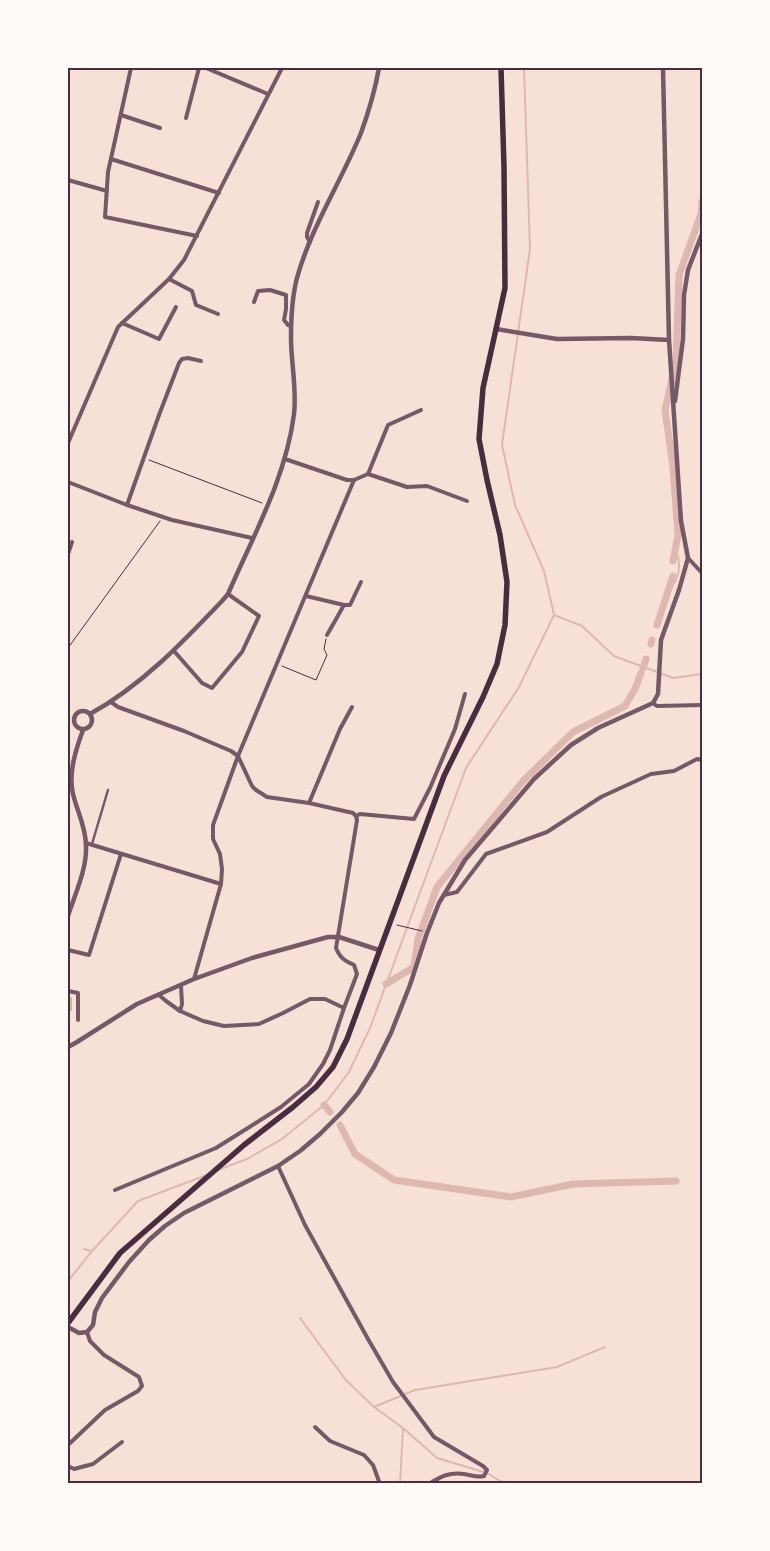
<svg xmlns="http://www.w3.org/2000/svg" width="770" height="1551" font-family="'Alegreya Sans',sans-serif">
	<style>
		.lines { fill: none; stroke-linecap: round; stroke-linejoin: round }
		.stream { stroke: #dcb8b0; stroke-width: 2 }
		.canal { stroke: #dcb8b0; stroke-width: 7 }
		.building { fill: #ccb4b1 }
		.path { stroke: #4a2c40; stroke-width: 1 }
		.pedestrian { stroke: #755966; stroke-width: 2.5 }
		.minor { stroke: #755966; stroke-width: 4 }
		.tertiary { stroke: #755966; stroke-width: 4.5 }
		.primary { stroke: #4a2c40; stroke-width: 5.5 }
		.neatline { fill: none; stroke: #4a2c40; stroke-width: 2 }
	</style>
	<rect width="100%" height="100%" fill="#f7e1d7"/>
	<g class="lines">
		<g class="stream">
			<path d="M668,591c12,-12 14,-28 7,-43"/>
			<polyline points="554,615 582,626 614,656 673,678 702,674"/>
			<polyline points="218,1170 247,1159 282,1139 324,1105 349,1072 370,1028 466,768 519,687 554,615 544,571 515,505 502,445 530,249 524,68"/>
			<polyline points="84,1249 91,1251"/>
			<polyline points="68,1281 92,1251 138,1201 207,1175"/>
			<polyline points="300,1318 345,1379 374,1407 403,1428 437,1458 487,1473 505,1484"/>
			<polyline points="374,1407 415,1390 557,1367 605,1347"/>
			<polyline points="400,1484 403,1428"/>
		</g>
		<g class="canal">
			<polyline points="673,561 678,535 673,467 665,410 676,361 679,275 701,214 702,202"/>
			<polyline points="657,625 673,576"/>
			<polyline points="651,644 652,640"/>
			<polyline points="643,668 646,659"/>
			<polyline points="386,984 414,967 418,939 437,887 523,781 573,732 625,706 635,689 641,673"/>
			<polyline points="324,1105 330,1112"/>
			<polyline points="340,1125 355,1154 394,1180 511,1197 573,1184 676,1181"/>
		</g>
	</g>
	<polygon class="building" points="72,997 72,1011 70,1011 70,1021 68,1021 68,998"/>
	<g class="lines">
		<g class="path">
			<polyline points="149,460 262,503"/>
			<polyline points="68,648 160,521"/>
			<polyline points="282,666 316,680 327,655 324,649 326,639"/>
			<polyline points="397,925 422,931"/>
		</g>
		<polyline class="pedestrian" points="92,844 108,790"/>
		<g class="minor">
			<polyline points="131,68 108,172 105,217 197,236"/>
			<polyline points="206,68 268,94"/>
			<polyline points="121,115 160,128"/>
			<polyline points="186,118 199,68"/>
			<polyline points="111,159 219,193"/>
			<polyline points="68,180 107,191"/>
			<polyline points="310,242 307,237 307,233 318,202"/>
			<polyline points="169,279 192,291 196,305 218,314"/>
			<polyline points="254,302 258,291 270,290 286,295 286,309 284,320 288,325 291,326"/>
			<polyline points="122,323 159,339 176,307"/>
			<polyline points="68,443 118,327 169,279 184,260 282,68"/>
			<polyline points="285,459 347,480 354,480 368,474 388,425 421,410"/>
			<polyline points="368,474 407,487 427,486 467,501"/>
			<polyline points="68,482 127,505 172,520 252,538"/>
			<polyline points="127,505 159,415 179,363 182,359 188,358 201,361"/>
			<polyline points="68,554 72,542"/>
			<polyline points="688,558 702,573"/>
			<polyline points="306,596 344,605 327,635"/>
			<polyline points="344,605 350,605 361,582"/>
			<polyline points="174,651 202,683 212,688 242,652 259,616 228,594"/>
			<polyline points="111,702 118,707 184,731 231,751 238,756 252,786 256,790 267,797 309,803 353,813 356,816 360,814 414,819 430,788 455,729 465,694"/>
			<polyline points="653,703 657,706 702,705"/>
			<polyline points="309,803 340,729 352,707"/>
			<polyline points="86,843 221,884 194,979"/>
			<polyline points="221,884 222,869 220,854 213,839 213,825 238,756 354,480"/>
			<polyline points="444,895 457,892 486,854 547,832 601,797 651,774 674,771 697,759 702,760"/>
			<polyline points="68,950 89,955 121,854"/>
			<polyline points="68,991 78,993 78,1020"/>
			<polyline points="159,995 166,1001 180,1011 203,1021 224,1026 259,1024 283,1013 310,999 325,999 344,1008"/>
			<polyline points="180,1011 182,1004 181,986"/>
			<path d="M278,1166l27,59 63,114 25,43 41,55 49,29 4,4 -3,6c-7,2 -13,-1 -20,-2 -14,-2 -23,2 -35,10"/>
			<path d="M115,1190l101,-42 65,-41 28,-23 14,-20 7,-14 14,-42 13,-34 -3,-9c-9,-4 -14,-7 -18,-17l21,-128 -1,-4"/>
			<polyline points="315,1427 330,1441 364,1455 373,1465 380,1484"/>
			<polyline points="68,1445 105,1410 138,1391 142,1386 139,1377 104,1355 90,1341 87,1332"/>
			<polyline points="68,1466 74,1469 93,1464 122,1442"/>
		</g>
		<g class="tertiary">
			<polyline points="496,329 557,339 631,338 669,340"/>
			<polyline points="675,401 683,339 684,295 688,270 702,234"/>
			<circle cx="83" cy="720" r="9"/>
			<path d="M90,714c51,-28 92,-71 132,-113l6,-7c25,-58 58,-116 66,-180 3,-25 -3,-51 -3,-76 0,-19 1,-41 6,-60 14,-51 44,-96 64,-145 8,-22 14,-43 18,-65"/>
			<path d="M68,916c7,-22 19,-47 18,-70 0,-19 -9,-35 -13,-52 -5,-21 3,-45 10,-64"/>
			<polyline points="68,1047 77,1042 137,1004 194,979 252,958 328,937 339,937 379,950"/>
			<polyline points="68,1327 79,1333 87,1332 93,1325 95,1312 102,1298 129,1262 149,1240 165,1226 184,1213 278,1166 300,1151 320,1134 342,1112 358,1093 374,1067 391,1033 410,985 427,933 439,903 465,860 534,779 571,745 598,728 653,703 658,694 661,640 679,590 688,558 681,521 669,340 663,68"/>
		</g>
		<polyline class="primary" points="68,1323 120,1253 244,1145 293,1107 316,1087 333,1067 347,1039 444,776 483,697 497,664 505,625 507,582 500,535 487,480 479,439 483,388 505,288 504,167 501,68"/>
	</g>
	<rect width="770" height="1551" fill="none" stroke="#fffaf5" stroke-width="138"/>
	<rect x="69" y="69" width="632" height="1413" class="neatline"/>
</svg>
